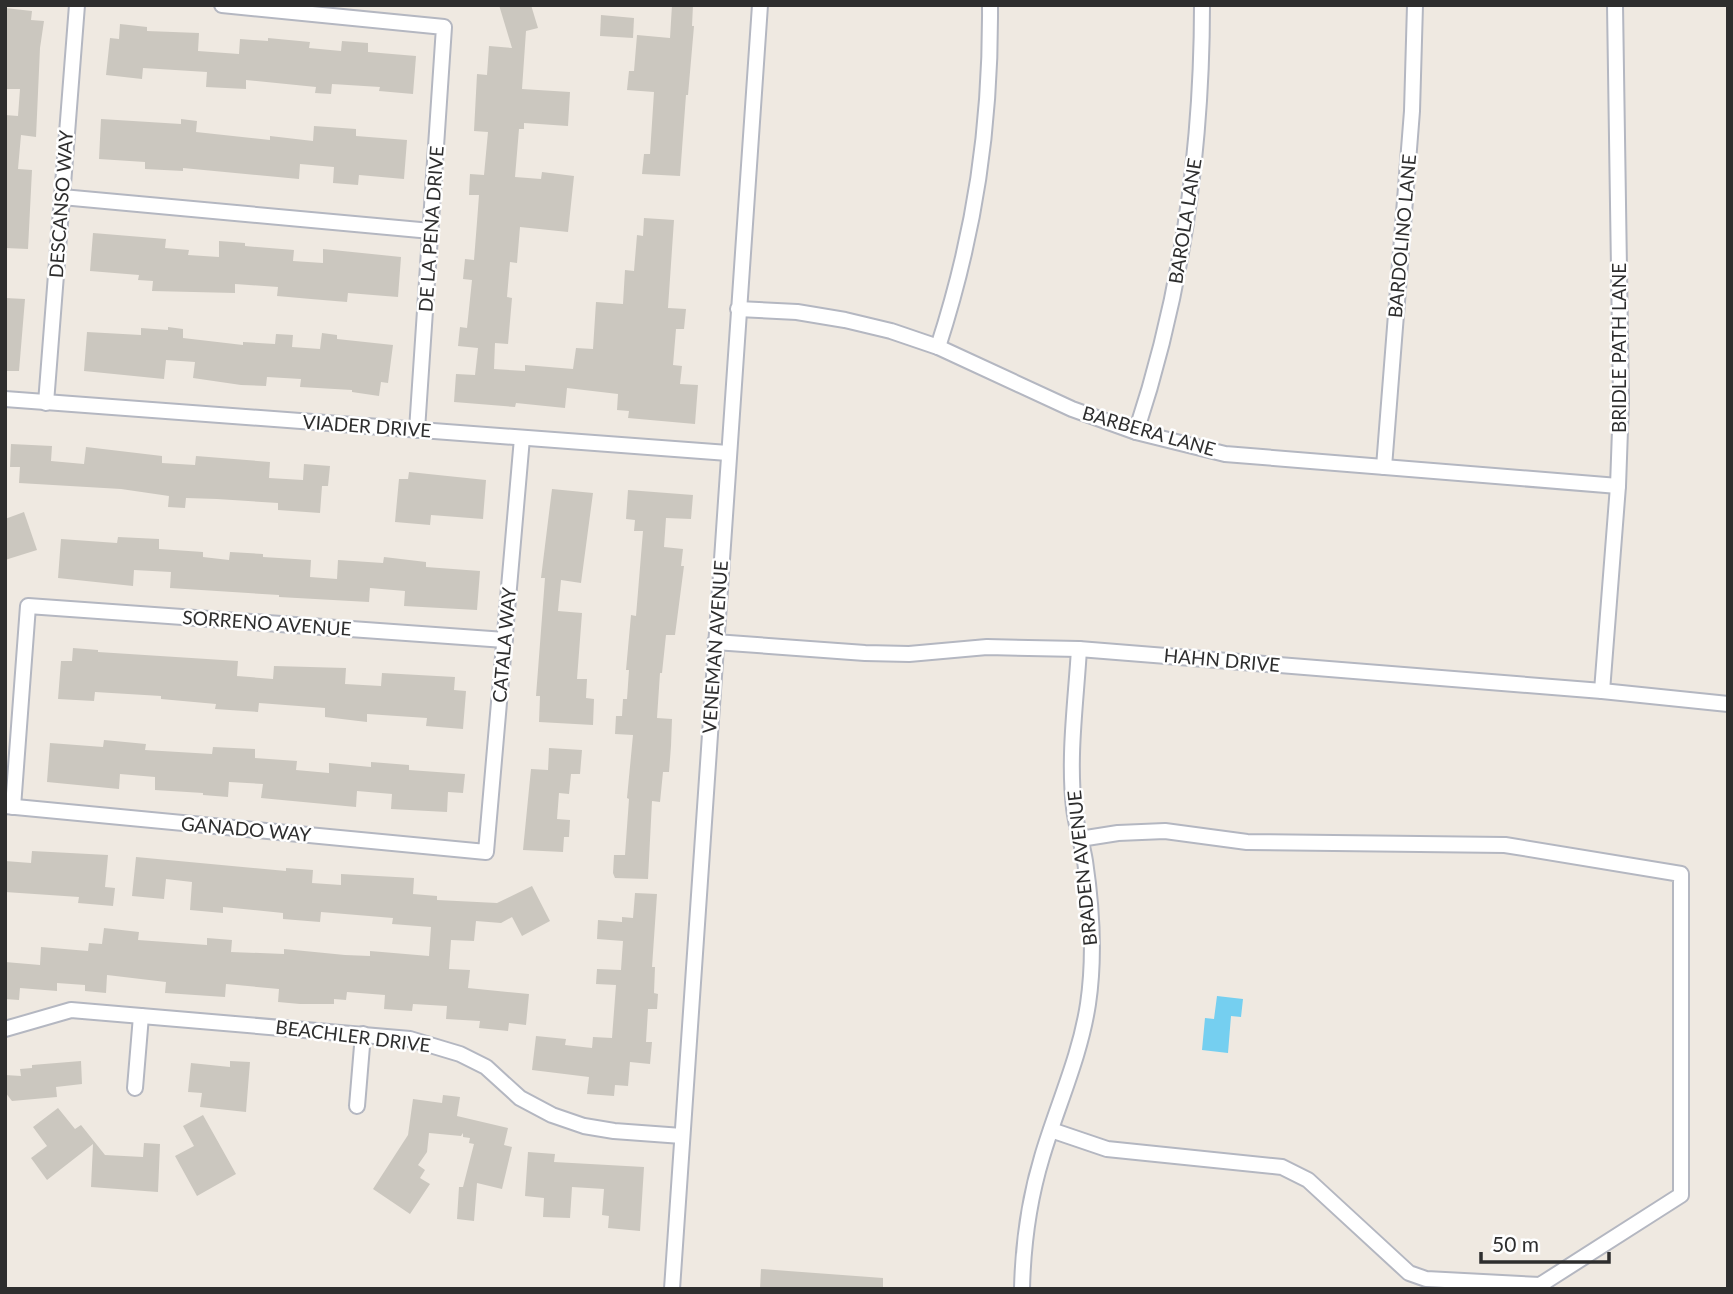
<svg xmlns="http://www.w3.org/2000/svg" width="1733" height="1294" font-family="Lato,sans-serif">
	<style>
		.water { fill: #75cff0 }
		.building { fill: #cbc7bf }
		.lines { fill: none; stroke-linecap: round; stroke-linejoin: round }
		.street-casing { stroke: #b4b7c1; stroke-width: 18 }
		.street { stroke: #fff; stroke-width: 14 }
		.labels { text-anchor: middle; stroke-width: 5; stroke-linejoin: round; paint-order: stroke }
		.street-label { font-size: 19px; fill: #2e2e2e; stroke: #fff }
	</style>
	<rect width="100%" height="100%" fill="#efe9e1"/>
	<polygon class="water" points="1217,996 1243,999 1241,1017 1231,1016 1228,1053 1202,1050 1205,1018 1214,1019"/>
	<g class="building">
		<polygon points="499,5 531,5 538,28 526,31 522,89 570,92 568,126 524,123 524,129 519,129 515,177 541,179 542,172 574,176 568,232 520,227 517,263 510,262 507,297 512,298 508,344 495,343 494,369 525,371 525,365 573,369 576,348 593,349 596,302 623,304 625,270 634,271 637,235 643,236 644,218 674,220 668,308 686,309 684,329 676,329 673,365 682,366 680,384 698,385 695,424 628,418 629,411 617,410 618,394 567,388 565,408 516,403 515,407 454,402 456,374 475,375 478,348 458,346 460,327 467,328 472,280 463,279 465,259 474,260 477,222 479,195 469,195 470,174 484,175 488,132 474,131 477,74 487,75 489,46 512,48"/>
		<polygon points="672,5 693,5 692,26 694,26 688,95 686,95 680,176 642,174 644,154 650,154 654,92 627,90 629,71 634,71 637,35 670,38"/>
		<polygon points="5,8 32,11 31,20 44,21 40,48 36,137 21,135 18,169 32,170 28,249 5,248 5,115 18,116 20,89 5,89"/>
		<polygon points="601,15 634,18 633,38 600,36"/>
		<polygon points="120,24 147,27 147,31 199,33 198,51 239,54 240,39 268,41 268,38 310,42 309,48 341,51 342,41 368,43 368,52 416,56 413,94 379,91 380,87 332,84 331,94 315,93 316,87 246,80 246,89 206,87 207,72 143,68 142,79 106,75 110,38 119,39"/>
		<polygon points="101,119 181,124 181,119 197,121 196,132 270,140 270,136 313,141 314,126 356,129 356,136 407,140 404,179 359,175 358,185 333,183 334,167 300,164 299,179 183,168 183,171 145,169 145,162 99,159"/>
		<polygon points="93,233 166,239 165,248 189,250 188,255 219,257 219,241 245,243 245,246 294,250 293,261 323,263 323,249 401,257 398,297 348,293 347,302 311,299 277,296 278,287 235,284 235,293 152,291 153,281 138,280 139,275 90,271"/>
		<polygon points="5,298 25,299 19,371 5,371"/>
		<polygon points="168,327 183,329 183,338 243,345 243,342 275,344 276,334 293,335 292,347 320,349 322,333 337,335 337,339 393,345 388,383 381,382 379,396 352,392 352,390 300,387 301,379 267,377 266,386 241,385 193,378 195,362 166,360 164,379 84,371 87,332 141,335 141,328 168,330"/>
		<polygon points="11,444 52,446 51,461 84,464 86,447 162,456 162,463 195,465 196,456 270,462 269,478 303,480 304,464 330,466 328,486 322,486 320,513 278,510 278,503 217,499 186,498 185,508 168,507 169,496 121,489 19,483 20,467 10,467"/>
		<polygon points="409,472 486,480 483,519 431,515 430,525 395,522 399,479 408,479"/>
		<polygon points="552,489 593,493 581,583 561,580 558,611 582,613 577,679 587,679 586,698 594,699 593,725 539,722 540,696 536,696 545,578 541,578"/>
		<polygon points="628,490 693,495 691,519 666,518 664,547 683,549 681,566 684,566 675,635 666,635 662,673 660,673 657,718 672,719 671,746 669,772 663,772 660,802 652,801 648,879 615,878 613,873 614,855 625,855 629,799 627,798 633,735 615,734 616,716 622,716 623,699 627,699 629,670 626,670 631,615 636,616 643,531 634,531 635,520 626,519"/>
		<polygon points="24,512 37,550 5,560 5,519"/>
		<polygon points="118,537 159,539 159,549 203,552 203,557 229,560 230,552 263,554 263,557 311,560 310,577 337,579 338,560 383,563 384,557 426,562 426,567 480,571 477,610 404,606 405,591 370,588 369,602 279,597 279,595 170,588 171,572 134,570 133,586 58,578 61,539 117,543"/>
		<polygon points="73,648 98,650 98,652 238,661 237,676 273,679 274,666 346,668 345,684 381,686 382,673 455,677 454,690 466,691 463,729 426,726 427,718 367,714 367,722 325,717 325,708 259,703 258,712 215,709 216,704 161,699 161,696 95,692 94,701 58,699 61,661 72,661"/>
		<polygon points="104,740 146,744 145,750 212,754 213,747 255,749 255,758 297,761 296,770 329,773 329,763 371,767 371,762 409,765 409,770 465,774 463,793 448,792 447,812 391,809 392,794 357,791 356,807 261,798 263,784 229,782 228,797 203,795 203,793 155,790 155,777 120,774 119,789 47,782 50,743 103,747"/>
		<polygon points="549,748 582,750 580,774 571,774 569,794 559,793 557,819 570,820 569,837 564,837 563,852 523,850 531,769 548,770"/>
		<polygon points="32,851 108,855 105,887 115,888 113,906 78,903 79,897 5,892 5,861 31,863"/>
		<polygon points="136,857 286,871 286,868 313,870 312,883 341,885 341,874 414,878 413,894 437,896 437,900 497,903 532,886 550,921 522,936 512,917 501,923 476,921 474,941 451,940 449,969 470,970 468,988 529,994 526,1025 509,1023 508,1031 479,1028 480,1021 446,1019 447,1006 413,1004 412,1011 384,1009 385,995 347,992 346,1000 334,999 334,1004 300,1004 278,1002 279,989 226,984 225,997 165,993 166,982 107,975 106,993 85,991 85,985 57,983 57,991 20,988 19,1000 5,999 5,962 40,965 41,947 88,951 89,943 102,944 104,928 139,932 138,940 207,945 207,938 232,940 231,952 284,954 284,949 345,955 370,956 370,951 429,956 431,927 392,924 393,918 321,912 320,922 283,919 283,913 223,907 223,913 190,910 192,882 166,879 164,899 132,896"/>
		<polygon points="635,893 657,894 652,967 655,967 654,993 658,994 657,1009 648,1009 646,1042 652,1042 650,1064 630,1062 628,1086 615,1085 614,1096 587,1094 589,1077 532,1070 536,1036 566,1039 565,1045 592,1048 593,1037 612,1038 616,985 596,984 597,969 621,970 623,941 597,939 598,920 622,922 622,917 633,918"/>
		<polygon points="81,1061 82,1084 56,1087 57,1097 12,1101 5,1092 5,1075 21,1076 20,1069 32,1068 32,1065"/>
		<polygon points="230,1061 250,1062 246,1112 200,1107 202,1093 188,1092 191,1063 230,1067"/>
		<polygon points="443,1095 460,1097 457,1116 508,1128 504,1145 512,1147 502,1189 477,1183 474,1221 457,1219 459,1187 463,1187 474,1144 469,1143 470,1138 463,1137 463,1133 461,1136 429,1133 427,1152 418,1165 425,1170 420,1178 430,1184 410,1214 373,1189 408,1135 413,1099 442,1103"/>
		<polygon points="58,1108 75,1129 81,1125 105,1155 143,1157 144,1143 160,1144 158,1192 91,1187 93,1144 47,1180 31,1158 47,1146 33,1127"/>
		<polygon points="203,1115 236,1174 197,1196 175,1156 194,1146 183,1126"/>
		<polygon points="528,1152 555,1154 554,1162 644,1167 640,1231 608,1228 609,1216 602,1215 604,1189 572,1187 570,1218 543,1217 544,1198 525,1196"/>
		<polygon points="761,1269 883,1278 883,1289 760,1289"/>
	</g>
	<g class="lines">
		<defs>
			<g id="street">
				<polyline points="222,5 444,27 417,430"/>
				<polyline points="62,197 431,231"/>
				<polyline points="738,309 797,312 845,320 891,331 938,347 1072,409 1136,432 1225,454 1618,486"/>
				<path d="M938,347c37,-114 53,-221 52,-342"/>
				<polyline points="5,399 728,453"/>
				<polyline points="46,403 77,5"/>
				<path d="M1136,432c46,-139 66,-282 66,-427"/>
				<polyline points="1384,467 1412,111 1415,5"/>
				<polyline points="715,642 865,653 909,654 987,647 1079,649 1602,691 1728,704"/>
				<polyline points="1602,691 1618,486 1621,402 1615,5"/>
				<polyline points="5,806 486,852 522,438"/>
				<polyline points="13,807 28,606 505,640"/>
				<polyline points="5,1029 71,1010 410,1039 460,1054 486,1067 520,1098 552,1115 584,1126 614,1131 682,1136"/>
				<polyline points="135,1088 141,1016"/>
				<polyline points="357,1106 363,1034"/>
				<polyline points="1051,1130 1107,1149 1282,1167 1308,1180 1409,1273 1426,1279 1540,1285 1681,1195 1681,874 1505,845 1247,842 1165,831 1118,833 1080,839"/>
				<polyline points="672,1289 760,5"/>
				<path d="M1022,1289c1,-45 7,-89 20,-132 15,-51 38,-100 46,-153 7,-47 4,-96 -3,-143 -3,-18 -9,-35 -11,-53 -6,-52 2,-107 5,-159"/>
			</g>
		</defs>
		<use href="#street" class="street-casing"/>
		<use href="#street" class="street"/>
	</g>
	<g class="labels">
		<g class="street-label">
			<text transform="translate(61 204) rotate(-86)" y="7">DESCANSO WAY</text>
			<text transform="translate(1185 221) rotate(-81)" y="7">BAROLA LANE</text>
			<text transform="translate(431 229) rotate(-86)" y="7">DE LA PENA DRIVE</text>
			<text transform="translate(1402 236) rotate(-85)" y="7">BARDOLINO LANE</text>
			<text transform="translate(1619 348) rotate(-90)" y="7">BRIDLE PATH LANE</text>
			<text transform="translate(367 426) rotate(4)" y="7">VIADER DRIVE</text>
			<text transform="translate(1149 431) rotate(16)" y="7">BARBERA LANE</text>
			<text transform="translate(267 623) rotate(4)" y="7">SORRENO AVENUE</text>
			<text transform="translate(504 645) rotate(-85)" y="7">CATALA WAY</text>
			<text transform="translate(715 647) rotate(-86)" y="7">VENEMAN AVENUE</text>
			<text transform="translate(1222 660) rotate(5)" y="7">HAHN DRIVE</text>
			<text transform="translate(246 829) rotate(5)" y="7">GANADO WAY</text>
			<text transform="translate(1082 868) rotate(-96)" y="7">BRADEN AVENUE</text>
			<text transform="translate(353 1036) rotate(7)" y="7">BEACHLER DRIVE</text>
		</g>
	</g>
	<rect width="1733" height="1294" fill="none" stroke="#2e2e2e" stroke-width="14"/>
	<path d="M1481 1252v10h128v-10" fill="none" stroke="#2e2e2e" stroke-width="3.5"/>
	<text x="1492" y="1252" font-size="21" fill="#2e2e2e" stroke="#ffffff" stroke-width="5" paint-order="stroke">50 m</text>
</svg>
